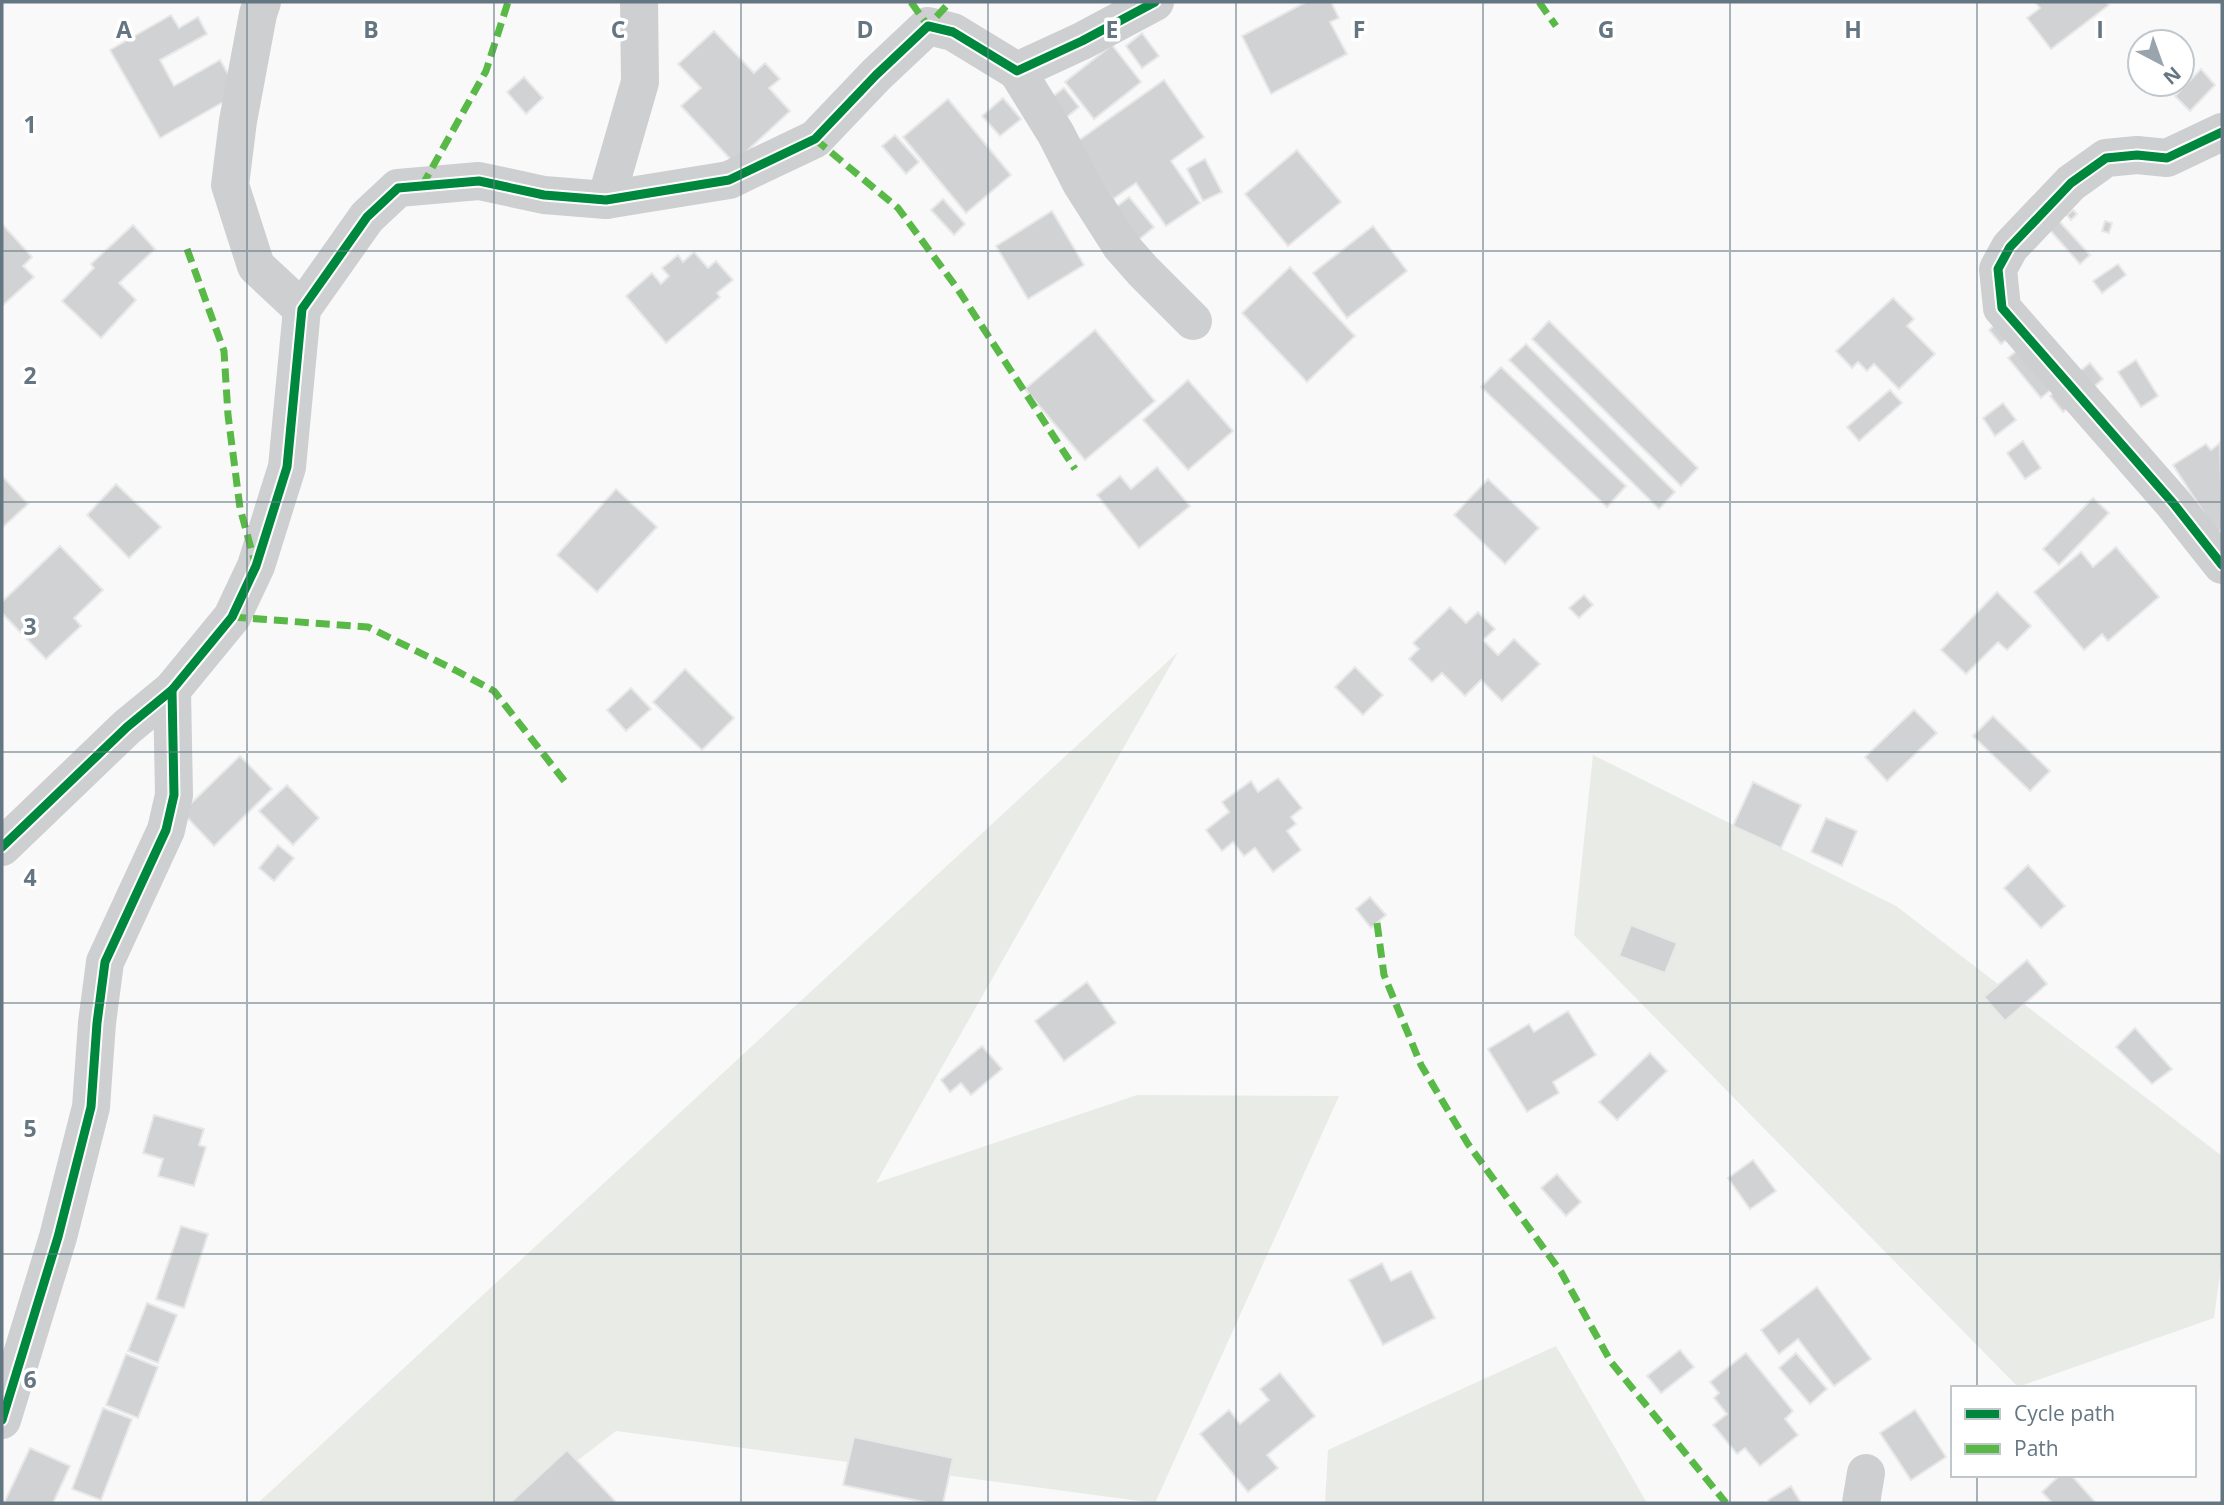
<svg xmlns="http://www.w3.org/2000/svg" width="2224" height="1505" font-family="'Open Sans',sans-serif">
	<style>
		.green { fill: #e8ebe6 }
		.building { fill: #d0d2d3; stroke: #e8e8e8; stroke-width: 2 }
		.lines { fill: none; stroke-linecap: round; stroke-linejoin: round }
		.minor { stroke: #cecfd0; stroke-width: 38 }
		.quiet { stroke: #58b947; stroke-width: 7; stroke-dasharray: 14 7; stroke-linecap: butt }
		.cycleway-casing { stroke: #fff; stroke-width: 13 }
		.cycleway { stroke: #00873e; stroke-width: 9 }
		.grid { fill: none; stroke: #657683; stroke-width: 2; stroke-opacity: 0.55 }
		.grid-label { font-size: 23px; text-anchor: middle; font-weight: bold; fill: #657683; stroke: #fff; stroke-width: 7; stroke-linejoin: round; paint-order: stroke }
	</style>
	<rect width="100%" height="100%" fill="#f9f9f9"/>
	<g class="green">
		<polygon points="1178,652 876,1183 1137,1095 1339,1096 1155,1503 616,1431 522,1503 258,1503"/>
		<polygon points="1593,755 1896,906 2222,1156 2222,1259 2214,1318 2018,1387 1574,935"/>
		<polygon points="1556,1346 1647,1503 1325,1503 1328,1450"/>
	</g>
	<g class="building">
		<polygon points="1306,2 1331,2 1339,18 1330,22 1347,54 1271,94 1242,36"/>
		<polygon points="2035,2 2106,2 2109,5 2051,49 2027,18 2040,8"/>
		<polygon points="171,15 179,28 198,17 207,34 160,60 174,86 220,60 239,93 160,138 110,50"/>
		<polygon points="714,31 754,73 765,63 780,79 769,88 790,111 734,163 681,106 701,88 678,64"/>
		<polygon points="1142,33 1159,56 1142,68 1126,46"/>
		<polygon points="1112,45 1141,82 1094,119 1065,82"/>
		<polygon points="2182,50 2194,62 2182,74"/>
		<polygon points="2201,69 2215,85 2190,111 2175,96"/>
		<polygon points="524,77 543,98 526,114 507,92"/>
		<polygon points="1164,80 1204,137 1171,161 1200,203 1166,226 1136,183 1113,199 1075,143"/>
		<polygon points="2166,84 2178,84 2180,86 2173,92"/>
		<polygon points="1064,88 1079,107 1063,120 1047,101"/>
		<polygon points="1003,98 1021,119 1000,136 982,116"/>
		<polygon points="948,99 1011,175 966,213 903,137"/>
		<polygon points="895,135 919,162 906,174 882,146"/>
		<polygon points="1297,150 1341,202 1288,246 1245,194"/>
		<polygon points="1205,159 1222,192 1203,201 1187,169"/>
		<polygon points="1129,197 1154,227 1130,247 1105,216"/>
		<polygon points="943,199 965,224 954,235 931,210"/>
		<polygon points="2073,210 2077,214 2071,220 2067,215"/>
		<polygon points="1052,211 1084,265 1028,299 996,246"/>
		<polygon points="2058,220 2090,255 2080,264 2049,229"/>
		<polygon points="2105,221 2112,223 2109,233 2102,231"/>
		<polygon points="2,224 32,257 23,266 34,277 2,306"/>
		<polygon points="133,225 155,249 119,283 136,300 101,338 62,301 94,268 91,264"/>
		<polygon points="1373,226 1407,271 1347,318 1313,273"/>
		<polygon points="694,252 708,268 716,261 733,280 717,293 720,297 666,343 626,296 652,273 661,284 669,276 662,268 678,255 683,262"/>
		<polygon points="2118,264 2126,275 2102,293 2093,281"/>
		<polygon points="1290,267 1355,336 1307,382 1242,313"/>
		<polygon points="1893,298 1914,319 1907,326 1935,354 1899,389 1874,364 1867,371 1858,362 1852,368 1836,351"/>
		<polygon points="2000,320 2012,335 2001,344 1989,330"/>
		<polygon points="1549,321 1698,468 1681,486 1532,339"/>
		<polygon points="1095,330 1155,401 1085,460 1025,389"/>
		<polygon points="2038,333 2070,374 2041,398 2008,358"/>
		<polygon points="1526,344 1675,492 1659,509 1509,360"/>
		<polygon points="2136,360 2158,396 2141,407 2118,372"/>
		<polygon points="2090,363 2103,379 2063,412 2050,396"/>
		<polygon points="1501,367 1626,486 1607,507 1481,387"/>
		<polygon points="1188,380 1233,431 1188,470 1143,420"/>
		<polygon points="1890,390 1902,403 1859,441 1847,427"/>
		<polygon points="2003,403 2016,420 1995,436 1983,418"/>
		<polygon points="2023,441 2041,468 2025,479 2007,453"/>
		<polygon points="2220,443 2222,529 2217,533 2173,465 2206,444 2211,450"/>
		<polygon points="1157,467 1190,506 1139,548 1097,495 1120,476 1131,489"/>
		<polygon points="2,476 28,504 2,528"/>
		<polygon points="1488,479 1539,528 1505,564 1454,515"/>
		<polygon points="116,484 161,527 129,558 87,515"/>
		<polygon points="616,489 657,527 597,592 557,555"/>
		<polygon points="2093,498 2109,513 2059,565 2043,549"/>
		<polygon points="60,546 103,590 74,618 81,626 46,659 2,613 2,602"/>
		<polygon points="2116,547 2159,597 2108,641 2102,634 2084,650 2034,592 2081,552 2093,567"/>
		<polygon points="1997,592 2031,626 2007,650 1998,642 1966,674 1941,650"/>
		<polygon points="1584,595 1593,605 1579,618 1569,608"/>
		<polygon points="1450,607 1466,623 1478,612 1495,629 1483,640 1498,655 1514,639 1540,664 1502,701 1481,680 1465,696 1442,673 1432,682 1409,659 1419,649 1413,643"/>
		<polygon points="1355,667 1383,695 1363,715 1335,687"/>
		<polygon points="685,669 734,718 702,750 653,702"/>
		<polygon points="631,688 651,709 626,731 607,710"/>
		<polygon points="1914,710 1937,733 1887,781 1865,757"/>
		<polygon points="1993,716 2050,771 2030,791 1973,736"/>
		<polygon points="240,756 272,789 214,846 182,812"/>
		<polygon points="1278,778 1302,808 1291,817 1296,824 1287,831 1301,850 1273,872 1255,848 1244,856 1233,842 1222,851 1206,830 1229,812 1222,802 1251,781 1258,792"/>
		<polygon points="1753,782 1801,805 1781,848 1733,826"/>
		<polygon points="287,785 319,818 293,845 259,811"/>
		<polygon points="1826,818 1857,831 1842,866 1811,852"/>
		<polygon points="278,845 294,858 274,881 259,868"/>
		<polygon points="2028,865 2065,906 2041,928 2004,888"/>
		<polygon points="1370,897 1386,915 1371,928 1356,909"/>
		<polygon points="1631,925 1677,943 1665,973 1619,956"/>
		<polygon points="2027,960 2047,984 2005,1021 1984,997"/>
		<polygon points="1087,982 1116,1023 1064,1061 1035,1021"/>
		<polygon points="1568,1011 1596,1055 1553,1082 1559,1093 1527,1112 1488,1049 1529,1024 1534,1032"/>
		<polygon points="2135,1028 2172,1069 2152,1084 2116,1047"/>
		<polygon points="982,1046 1002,1069 971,1095 961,1083 950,1092 941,1080"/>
		<polygon points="1650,1053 1667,1071 1617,1120 1599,1102"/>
		<polygon points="154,1115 204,1129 199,1145 206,1147 194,1186 158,1176 163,1159 143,1153"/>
		<polygon points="1753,1160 1776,1191 1750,1209 1728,1178"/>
		<polygon points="1557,1174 1581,1202 1566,1216 1541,1188"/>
		<polygon points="181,1226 208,1234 184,1308 156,1299"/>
		<polygon points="1382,1263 1391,1281 1411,1271 1435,1318 1383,1345 1349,1280"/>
		<polygon points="1817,1287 1871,1359 1834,1386 1798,1339 1779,1354 1761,1330"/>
		<polygon points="147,1303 177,1315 158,1363 128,1351"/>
		<polygon points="1680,1350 1694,1367 1661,1393 1647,1376"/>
		<polygon points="1746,1353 1793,1411 1785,1419 1798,1435 1760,1466 1745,1448 1737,1454 1713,1425 1727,1414 1714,1398 1719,1393 1710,1382"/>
		<polygon points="1796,1353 1827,1389 1810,1404 1779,1368"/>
		<polygon points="126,1354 158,1367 138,1418 106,1405"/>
		<polygon points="1280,1373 1315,1416 1267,1455 1278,1468 1248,1492 1200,1434 1229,1410 1240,1424 1269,1400 1260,1389"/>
		<polygon points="103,1408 132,1419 101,1500 72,1489"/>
		<polygon points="1915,1410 1946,1457 1911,1480 1880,1433"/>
		<polygon points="854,1437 953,1458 943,1503 929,1503 843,1485"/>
		<polygon points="30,1448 70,1466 53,1503 4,1503"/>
		<polygon points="567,1450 617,1503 510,1503"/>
		<polygon points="2060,1475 2071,1475 2096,1503 2052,1503 2042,1492"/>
		<polygon points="1791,1486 1801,1503 1770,1503 1768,1500"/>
	</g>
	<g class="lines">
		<g class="minor">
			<polyline points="262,2 258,14 238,121 230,185 256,266 302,309"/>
			<polyline points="1017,71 1056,134 1081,183 1121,246 1143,271 1193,321"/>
			<polyline points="2222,132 2167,158 2137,155 2106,158 2071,183 2010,247 1998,269 2002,308 2173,503 2222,565"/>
			<polyline points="606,200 640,82 639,2"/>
			<polyline points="2,847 127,727 172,690 232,617 256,566 287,467 302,309 367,217 398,188 479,181 544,195 606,200 729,180 815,139 876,75 928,26 953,32 1017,71 1082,41 1155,2"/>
			<polyline points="2,1420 58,1237 91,1107 97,1023 105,962 166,830 174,795 172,690"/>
			<polyline points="1861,1503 1866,1473"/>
		</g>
		<g class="quiet">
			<polyline points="911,2 928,26 950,2"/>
			<polyline points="1539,2 1556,26"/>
			<polyline points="815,139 898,208 957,288 1075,469"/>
			<polyline points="422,186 486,71 508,2"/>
			<polyline points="187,249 224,351 228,415 240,508 255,563"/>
			<polyline points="232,617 368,627 455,670 494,691 566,783"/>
			<polyline points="1377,923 1384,975 1421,1065 1468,1144 1561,1272 1611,1362 1726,1503"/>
		</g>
		<defs>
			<g id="cycleway">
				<polyline points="2222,132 2167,158 2137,155 2106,158 2071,183 2010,247 1998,269 2002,308 2173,503 2222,565"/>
				<polyline points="2,847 127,727 172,690 232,617 256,566 287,467 302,309 367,217 398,188 479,181 544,195 606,200 729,180 815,139 876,75 928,26 953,32 1017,71 1082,41 1155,2"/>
				<polyline points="2,1420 58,1237 91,1107 97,1023 105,962 166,830 174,795 172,690"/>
			</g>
		</defs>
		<use href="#cycleway" class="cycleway-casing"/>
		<use href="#cycleway" class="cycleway"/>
	</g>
	<path class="grid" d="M247,2v1501M494,2v1501M741,2v1501M988,2v1501M1236,2v1501M1483,2v1501M1730,2v1501M1977,2v1386M2,251h2220M2,502h2220M2,752h2220M2,1003h2220M2,1254h2220M1977,1475v28"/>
	<g class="grid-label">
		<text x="124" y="38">A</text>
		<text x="371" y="38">B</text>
		<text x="618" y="38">C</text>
		<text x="865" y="38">D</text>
		<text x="1112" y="38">E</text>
		<text x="1359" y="38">F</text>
		<text x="1606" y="38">G</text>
		<text x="1853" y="38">H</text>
		<text x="2100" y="38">I</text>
		<text x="30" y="133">1</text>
		<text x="30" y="384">2</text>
		<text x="30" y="635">3</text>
		<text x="30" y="886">4</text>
		<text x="30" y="1137">5</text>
		<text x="30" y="1388">6</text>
	</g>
	<rect width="2224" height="1505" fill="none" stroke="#657683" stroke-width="7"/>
	<rect x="1951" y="1386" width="245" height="91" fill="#ffffff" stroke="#c1c8cd" stroke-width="2"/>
	<rect x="1965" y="1409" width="35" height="10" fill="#00873e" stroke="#c1c8cd" stroke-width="2"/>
	<text x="2014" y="1421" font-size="21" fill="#657683">Cycle path</text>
	<rect x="1965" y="1444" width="35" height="10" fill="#58b947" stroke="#c1c8cd" stroke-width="2"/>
	<text x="2014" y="1456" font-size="21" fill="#657683">Path</text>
	<g transform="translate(2161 63) rotate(139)"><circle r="33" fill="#ffffff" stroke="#c1c8cd" stroke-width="2"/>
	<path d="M0-5L12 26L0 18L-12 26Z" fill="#99a4ac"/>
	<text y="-10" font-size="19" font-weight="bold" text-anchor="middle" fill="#657683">N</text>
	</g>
</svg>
